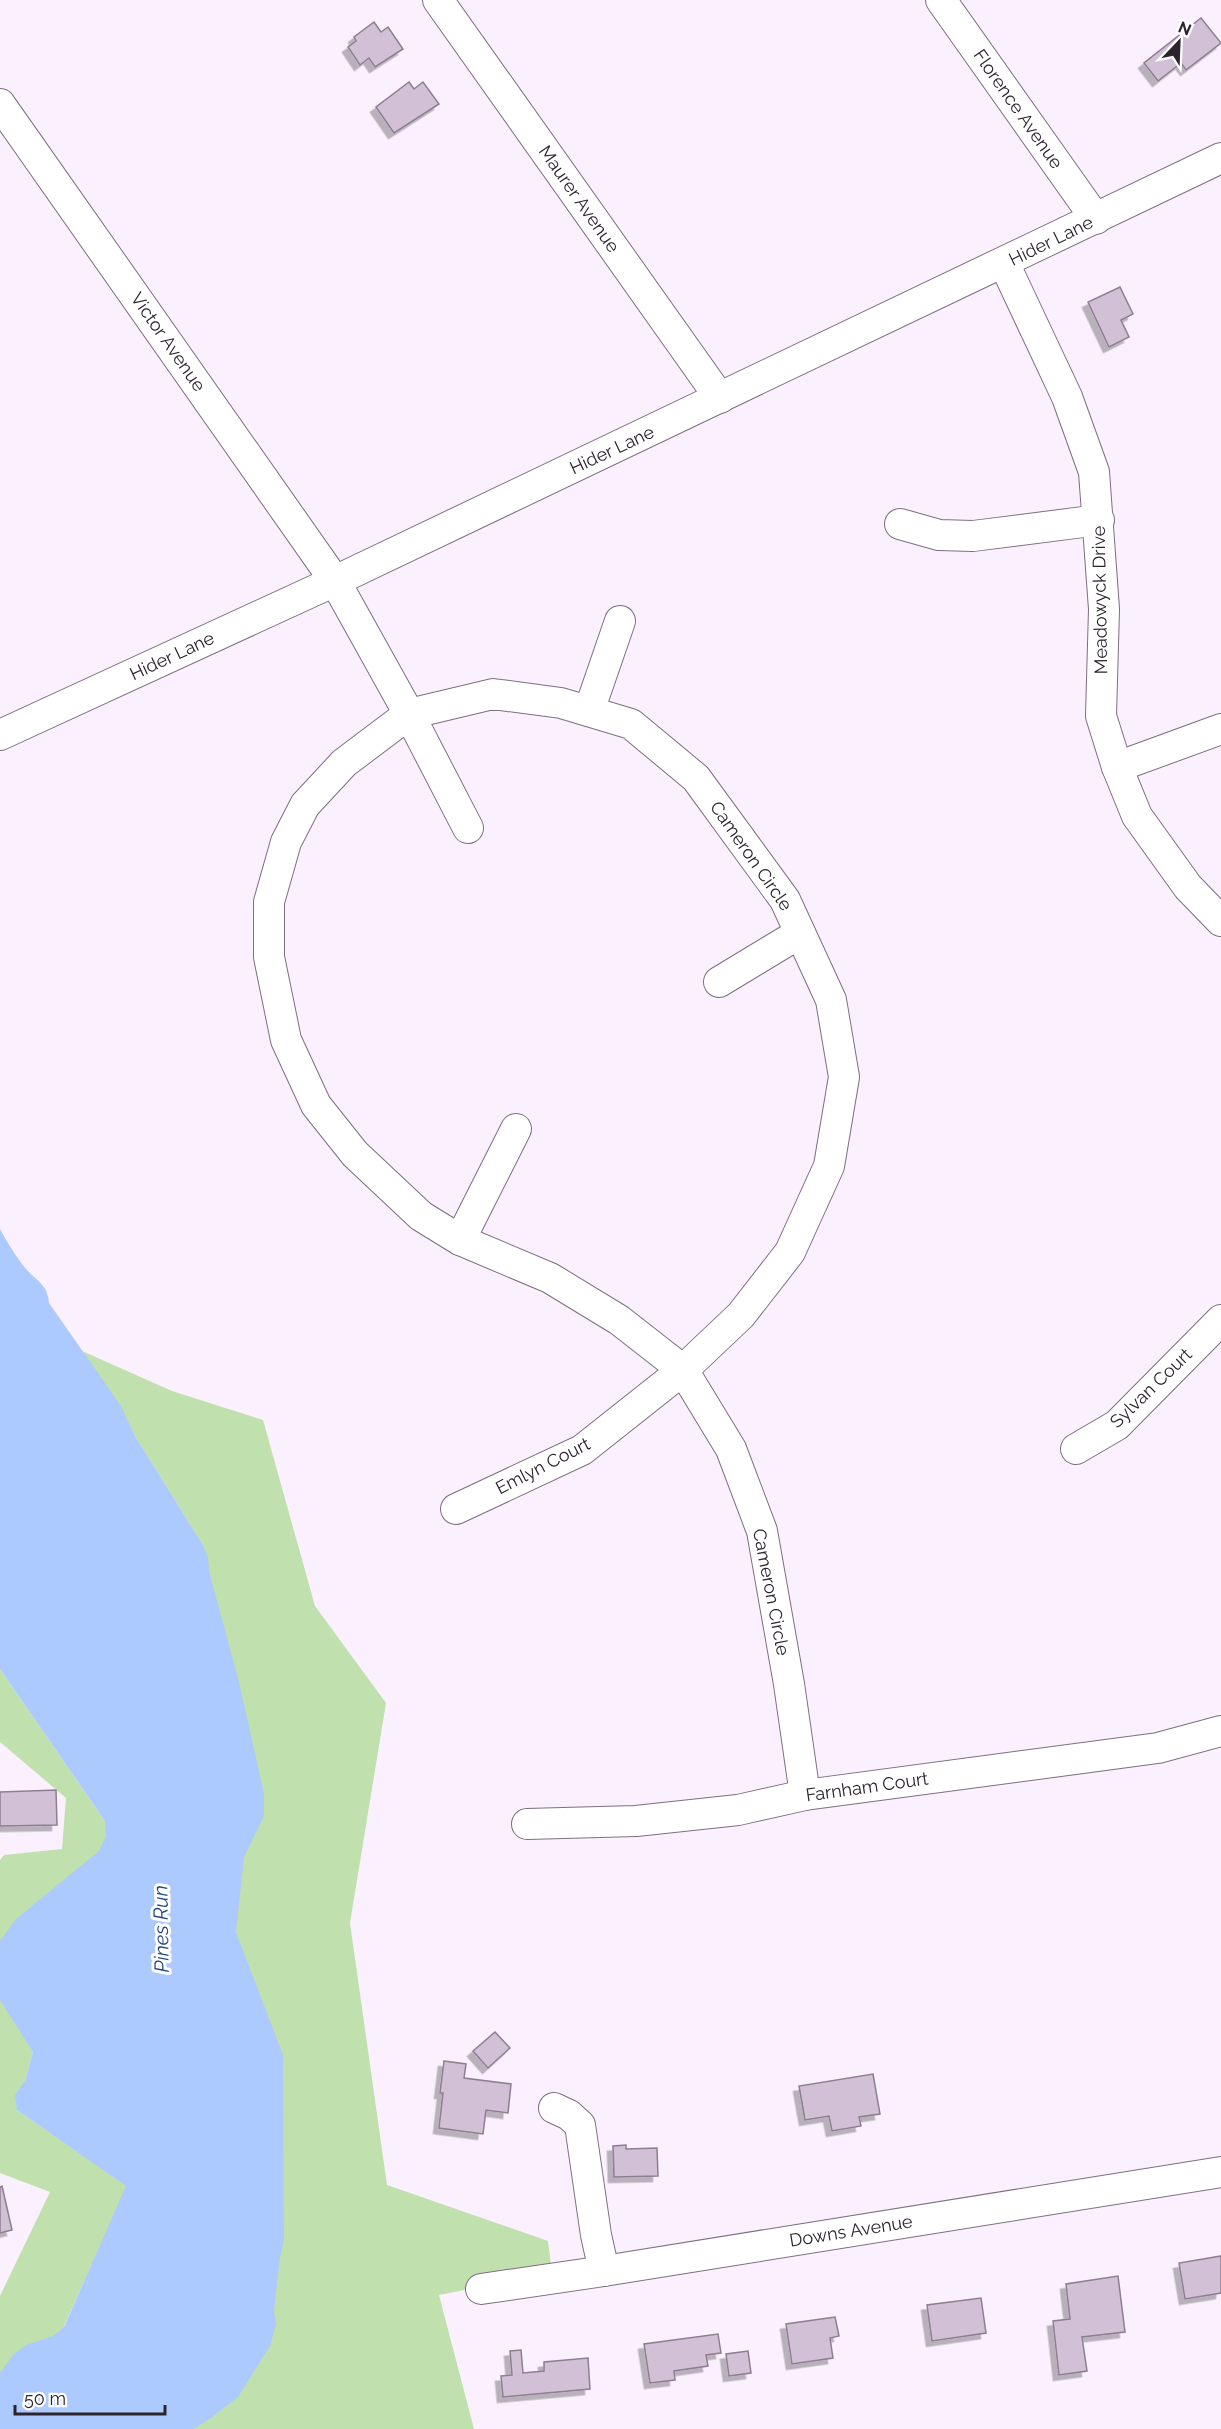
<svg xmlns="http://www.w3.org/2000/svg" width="1221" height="2429" font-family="Raleway,sans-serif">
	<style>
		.green { fill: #c0e0ae }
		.water { fill: #accafe }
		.building { fill: #d2c0d6; stroke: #8e7e92; stroke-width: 1.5; filter: url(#shadow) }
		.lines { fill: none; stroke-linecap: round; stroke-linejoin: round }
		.minor-casing { stroke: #7f6e82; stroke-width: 32 }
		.minor { stroke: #fff; stroke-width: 30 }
		.labels { text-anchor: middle; stroke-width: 6; stroke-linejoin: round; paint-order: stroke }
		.street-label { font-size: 18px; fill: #2b242d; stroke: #fff }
		.water-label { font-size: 20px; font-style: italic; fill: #244583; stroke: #fff }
	</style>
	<defs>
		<filter id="shadow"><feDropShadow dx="-5.5" dy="5.5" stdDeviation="0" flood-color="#0004"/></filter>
	</defs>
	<rect width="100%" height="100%" fill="#fbf0fd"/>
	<polygon class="green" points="82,1351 172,1391 263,1420 315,1606 386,1703 350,1923 387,2185 548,2241 552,2273 439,2295 474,2429 0,2429 0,2296 50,2192 0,2173 0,1993 33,2052 17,2110 127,2186 64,2326 270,2346 0,1959 0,1860 4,1855 62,1849 66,1798 0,1742 0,1669 105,1821 203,1545"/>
	<path class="water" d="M0,1229c7,13 17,29 26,40 11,12 22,16 23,34l72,103 14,30 68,109 5,13 1,13 29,107 26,115v23l-20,41 -8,75 47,123 1,186 -4,16 -6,54 2,13 -6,22 -32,51 -27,21 -18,11h-193v-56l13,-18 13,-10 27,-9 11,-9 62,-141 -109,-76 -2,-15 10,-14 8,-29 -33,-52v-59l16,-22 83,-68 7,-15 -1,-15 -105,-152z"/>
	<g class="building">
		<polygon points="1201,18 1221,43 1186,70 1181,63 1158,81 1144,63"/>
		<polygon points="374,22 381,32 388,27 403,49 375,67 369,58 360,65 348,47 356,41 354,37"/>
		<polygon points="409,82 414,89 423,82 439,104 394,133 376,107"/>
		<polygon points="1120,287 1133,314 1121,320 1129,337 1109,347 1088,302"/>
		<polygon points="56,1790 57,1825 0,1826 0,1792"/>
		<polygon points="495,2032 510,2048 488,2068 473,2051"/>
		<polygon points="444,2061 466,2064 464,2078 511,2084 508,2113 486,2110 483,2134 439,2128 443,2093 440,2093"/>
		<polygon points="873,2074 880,2114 859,2117 861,2126 832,2131 829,2116 805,2120 799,2086"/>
		<polygon points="626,2145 626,2149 657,2148 658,2176 614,2177 613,2146"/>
		<polygon points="2,2186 12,2230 0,2233 0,2187"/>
		<polygon points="1221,2256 1221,2293 1185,2299 1179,2263"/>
		<polygon points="1118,2276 1125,2332 1082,2337 1087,2371 1059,2375 1053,2321 1070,2319 1066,2284"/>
		<polygon points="981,2298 986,2333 932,2341 927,2305"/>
		<polygon points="835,2317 839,2336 830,2338 833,2358 792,2364 786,2324"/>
		<polygon points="718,2334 721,2353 706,2355 708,2366 674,2371 675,2380 650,2383 644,2344"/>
		<polygon points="521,2350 523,2373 544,2371 544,2362 588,2358 590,2389 503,2397 501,2376 512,2375 510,2351"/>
		<polygon points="748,2351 751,2373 729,2376 726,2354"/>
	</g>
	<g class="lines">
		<defs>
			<g id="minor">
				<polyline points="438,0 720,398"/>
				<polyline points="941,0 1096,219"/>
				<polyline points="0,104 335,581 409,714 468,828"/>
				<polyline points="1004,263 1067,397 1094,472 1104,609 1101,716 1117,767 1137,816 1188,887 1221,921"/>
				<polyline points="900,524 939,535 973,536 1099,520"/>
				<polyline points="589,711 620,621"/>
				<polyline points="0,735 335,581 1221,158"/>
				<polyline points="1117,767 1221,729"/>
				<polyline points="719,982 800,933"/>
				<polyline points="460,1240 516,1129"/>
				<polyline points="1076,1449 1117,1425 1221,1320"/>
				<polyline points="456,1509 582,1450 683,1370 741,1315 790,1252 829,1166 844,1077 831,1000 785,900 696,778 631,724 561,703 493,694 409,714 344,763 305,805 286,842 269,902 269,957 286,1040 316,1105 355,1154 421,1216 460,1240 550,1278 619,1320 683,1370 731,1449 762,1531 789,1684 805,1795"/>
				<polyline points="527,1824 636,1821 738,1810 805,1795 1158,1748 1221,1731"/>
				<polyline points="554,2108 569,2115 580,2125 596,2235 604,2271"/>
				<polyline points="481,2289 604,2271 1221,2172"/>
			</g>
		</defs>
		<use href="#minor" class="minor-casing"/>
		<use href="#minor" class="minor"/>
	</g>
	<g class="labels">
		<g class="street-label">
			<text transform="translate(1018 109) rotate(55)" y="6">Florence Avenue</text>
			<text transform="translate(579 199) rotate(55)" y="6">Maurer Avenue</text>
			<text transform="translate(1051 241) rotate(-26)" y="6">Hider Lane</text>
			<text transform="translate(168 342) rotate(55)" y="6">Victor Avenue</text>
			<text transform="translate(612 450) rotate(-25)" y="6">Hider Lane</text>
			<text transform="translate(1100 600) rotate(-91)" y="6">Meadowyck Drive</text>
			<text transform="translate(172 656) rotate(-25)" y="6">Hider Lane</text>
			<text transform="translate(751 856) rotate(55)" y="6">Cameron Circle</text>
			<text transform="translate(1151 1388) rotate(-44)" y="6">Sylvan Court</text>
			<text transform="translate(543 1466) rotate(-27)" y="6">Emlyn Court</text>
			<text transform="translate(771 1592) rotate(79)" y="6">Cameron Circle</text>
			<text transform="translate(867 1787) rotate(-8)" y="6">Farnham Court</text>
			<text transform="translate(851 2231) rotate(-9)" y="6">Downs Avenue</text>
		</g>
		<g class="water-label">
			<text transform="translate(161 1929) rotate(-91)" y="7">Pines Run</text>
		</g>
	</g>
	<g transform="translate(1179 42) rotate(23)" stroke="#ffffff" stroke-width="4.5" paint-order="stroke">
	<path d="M0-4.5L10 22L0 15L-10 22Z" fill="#2b242d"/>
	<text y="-9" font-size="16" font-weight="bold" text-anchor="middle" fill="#2b242d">N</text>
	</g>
	<path d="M15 2405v9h150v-9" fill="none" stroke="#2b242d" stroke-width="3"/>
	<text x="24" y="2405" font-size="18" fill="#2b242d" stroke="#ffffff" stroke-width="4.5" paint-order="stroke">50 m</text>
</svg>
